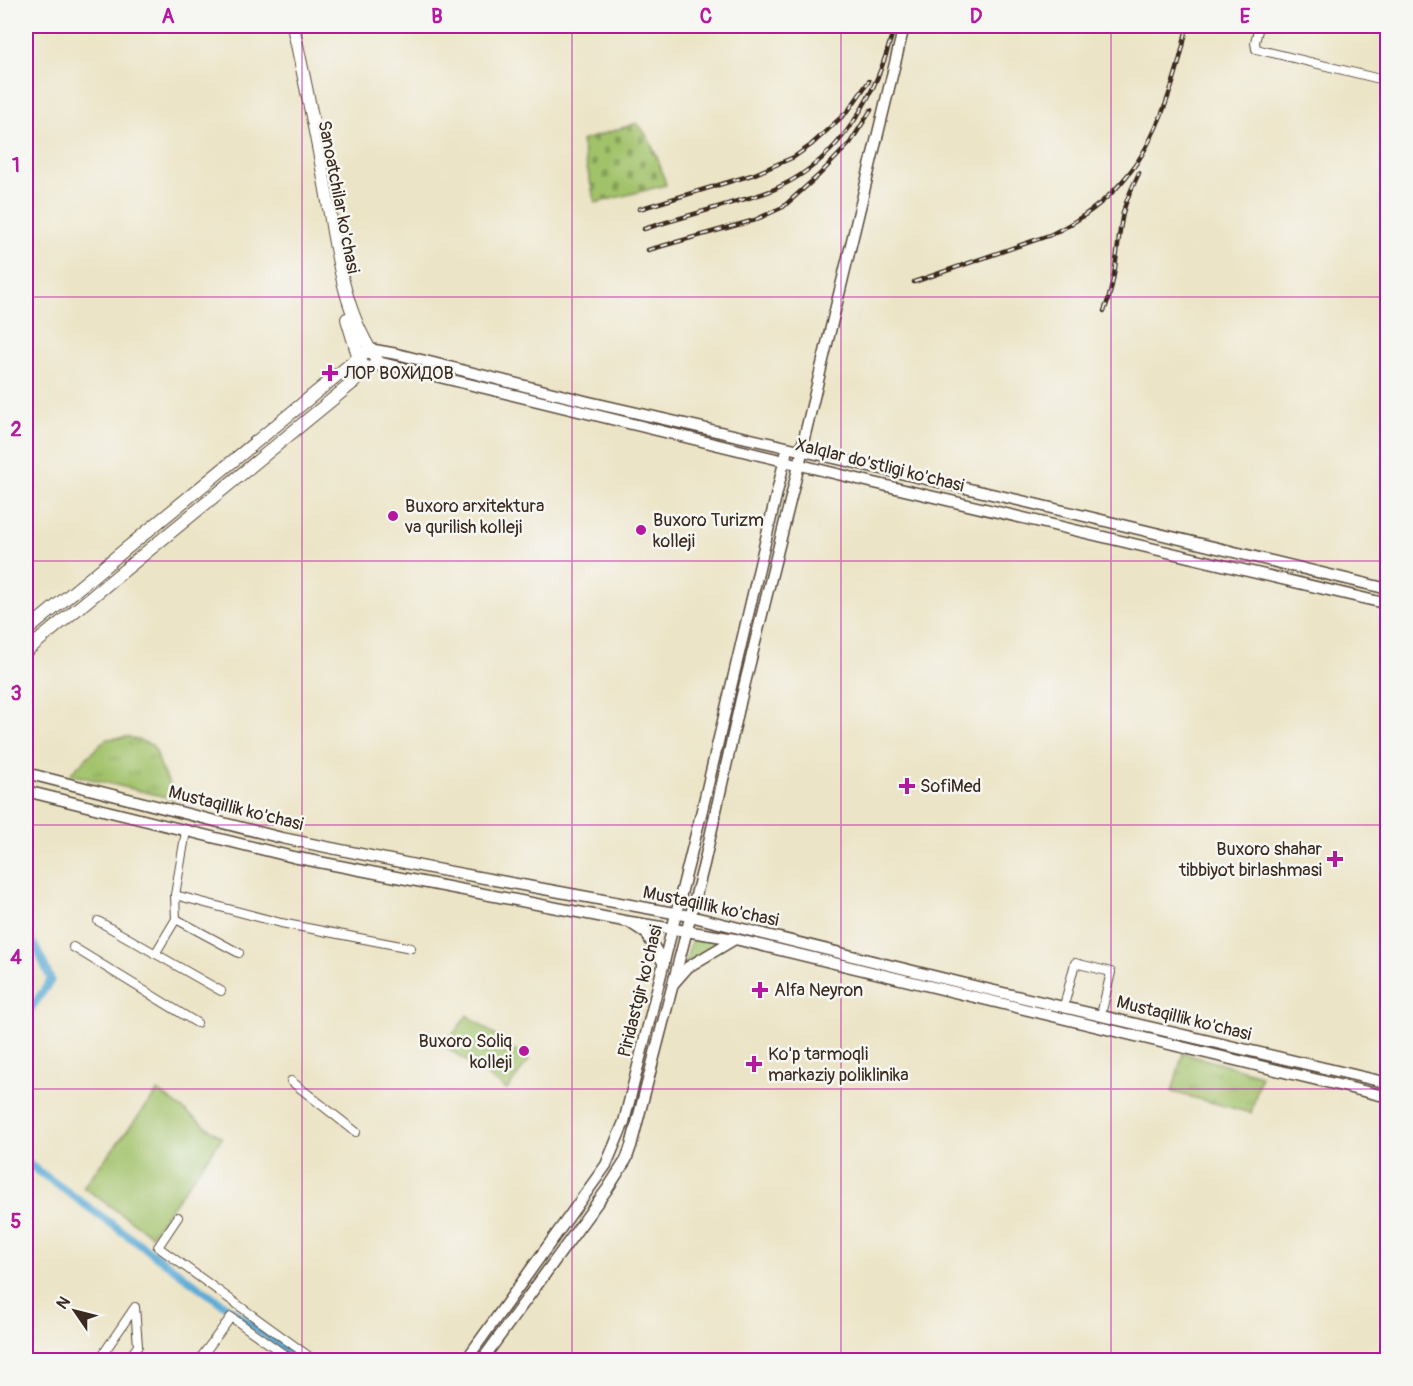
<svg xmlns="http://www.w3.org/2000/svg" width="1413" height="1386" font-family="Pangolin,sans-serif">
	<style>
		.grass { fill: url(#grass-tufts); stroke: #6e7644; stroke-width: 1.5 }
		.cemetery { fill: url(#cemetery-stones); stroke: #6e7644; stroke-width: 1.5 }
		.pitch { fill: #a2c26a; stroke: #6e7644; stroke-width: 1.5 }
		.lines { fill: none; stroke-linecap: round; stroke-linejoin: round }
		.canal { stroke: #5cabd6; stroke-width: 8 }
		.street-casing { stroke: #564637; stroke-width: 10 }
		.secondary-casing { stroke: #564637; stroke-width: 13 }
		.primary-casing { stroke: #564637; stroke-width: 14 }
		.street { stroke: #fff; stroke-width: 8 }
		.secondary { stroke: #fff; stroke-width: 10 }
		.primary { stroke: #fff; stroke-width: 12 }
		.rail-casing { stroke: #3b2a1e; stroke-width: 4.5 }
		.rail { stroke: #f6f6f2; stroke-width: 2; stroke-dasharray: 7; stroke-linecap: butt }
		.grid { fill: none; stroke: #b5179e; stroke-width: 1.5; stroke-opacity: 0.55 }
		.poi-dot { fill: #b5179e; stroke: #f6f6f2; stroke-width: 2 }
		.labels { text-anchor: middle; stroke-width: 5; stroke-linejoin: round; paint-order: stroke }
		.street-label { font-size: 18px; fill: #3b2a1e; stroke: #f6f6f2 }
		.poi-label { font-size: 18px; fill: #3b2a1e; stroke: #f6f6f2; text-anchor: start }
		.neatline { fill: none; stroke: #b5179e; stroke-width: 2 }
		.grid-label { font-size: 20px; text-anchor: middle; font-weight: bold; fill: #b5179e }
	</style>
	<defs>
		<pattern id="grass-tufts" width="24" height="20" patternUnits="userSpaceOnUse" patternTransform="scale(1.5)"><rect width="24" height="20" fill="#a2c26a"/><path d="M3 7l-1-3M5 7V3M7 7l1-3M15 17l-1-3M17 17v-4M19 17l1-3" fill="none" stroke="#859e57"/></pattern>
		<pattern id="cemetery-stones" width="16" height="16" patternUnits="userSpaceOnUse" patternTransform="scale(1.5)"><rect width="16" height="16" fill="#a2c26a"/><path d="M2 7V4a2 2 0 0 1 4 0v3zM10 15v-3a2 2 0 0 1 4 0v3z" fill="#859e57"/></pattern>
	</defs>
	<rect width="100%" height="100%" fill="#f6f6f2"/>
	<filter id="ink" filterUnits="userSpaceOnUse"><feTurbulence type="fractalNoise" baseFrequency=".0167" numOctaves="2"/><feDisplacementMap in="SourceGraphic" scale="12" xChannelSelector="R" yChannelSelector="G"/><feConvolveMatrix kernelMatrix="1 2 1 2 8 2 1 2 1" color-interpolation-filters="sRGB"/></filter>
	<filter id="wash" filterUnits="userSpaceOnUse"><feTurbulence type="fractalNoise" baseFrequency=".008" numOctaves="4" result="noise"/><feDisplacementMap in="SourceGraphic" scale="24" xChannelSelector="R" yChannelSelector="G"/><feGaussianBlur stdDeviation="1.35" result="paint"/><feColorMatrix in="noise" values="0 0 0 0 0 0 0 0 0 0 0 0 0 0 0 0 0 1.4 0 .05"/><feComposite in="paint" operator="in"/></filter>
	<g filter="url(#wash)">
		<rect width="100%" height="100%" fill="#ece4c6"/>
		<g class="grass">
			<polygon points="129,737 152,745 156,751 162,771 179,800 70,774 106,739"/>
			<polygon points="692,937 726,942 685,965"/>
			<polygon points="1183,1053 1261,1075 1251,1113 1172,1092"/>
		</g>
		<path class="cemetery" d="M637,123c15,16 23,41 29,62l-71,18 -14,-62z"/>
		<g class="pitch">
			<polygon points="467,1015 529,1060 507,1090 445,1046"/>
			<polygon points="158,1091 222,1138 151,1235 83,1187"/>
		</g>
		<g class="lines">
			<g class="canal">
				<polyline points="26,932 39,953 51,980 26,1016"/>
				<polyline points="26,1162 300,1360"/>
			</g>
		</g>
	</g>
	<g filter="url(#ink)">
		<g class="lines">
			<defs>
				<g id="street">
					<polyline points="1259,26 1255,42 1256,49 1388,81"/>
					<polyline points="1386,389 1388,389"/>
					<polyline points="186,831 175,895 281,923 411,948"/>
					<polyline points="176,919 239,953"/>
					<polyline points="98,921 221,991"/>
					<polyline points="73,947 197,1023"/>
					<polyline points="155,954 176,919 175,895"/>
					<polyline points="1064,1006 1075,963 1111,972 1101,1015"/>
					<polyline points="291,1081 356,1132"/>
					<polyline points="178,1217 158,1247 314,1360"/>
					<polyline points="99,1360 135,1307 138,1346 127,1360"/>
					<polyline points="199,1360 231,1317 292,1360"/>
				</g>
				<g id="secondary">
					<polyline points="369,349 397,354 589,402 1022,501 1388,589"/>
					<polyline points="378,362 866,481 1388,604"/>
					<polyline points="801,451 904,26"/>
					<polyline points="26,773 282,838 430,868 690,916 982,988 1388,1083"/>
					<polyline points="26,791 293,857 624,921 735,939 1388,1097"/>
					<polyline points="632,924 646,933 664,964"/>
					<polyline points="674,983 688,967 735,939"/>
					<polyline points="466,1360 606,1165 624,1122 702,810 786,454"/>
					<polyline points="482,1360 608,1188 626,1160 631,1146 704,864 741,699 801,457"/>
				</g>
				<g id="primary">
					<polyline points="347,319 359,359 363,365"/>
					<polyline points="26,631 369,349"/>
					<path d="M26,651l352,-289c-38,-54 -42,-119 -54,-183 -9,-51 -20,-102 -31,-153"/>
				</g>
			</defs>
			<use href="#street" class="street-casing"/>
			<use href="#secondary" class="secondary-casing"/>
			<use href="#primary" class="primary-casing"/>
			<use href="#street" class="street"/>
			<use href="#secondary" class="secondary"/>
			<use href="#primary" class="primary"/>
			<defs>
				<g id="rail">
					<polyline points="639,209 755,174 794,157 811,145 848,111 869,81"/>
					<path d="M644,229c29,-9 58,-17 87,-26 16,-5 33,-8 48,-16 64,-30 100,-96 115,-161"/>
					<polyline points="648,250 755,220 783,207 819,175 850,143 871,110"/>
					<path d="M914,282l136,-47c29,-14 56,-33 76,-58 31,-36 53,-105 61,-151"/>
					<path d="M1104,311c13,-31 12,-65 19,-98 3,-14 10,-27 16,-40"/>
				</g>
			</defs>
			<use href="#rail" class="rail-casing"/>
			<use href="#rail" class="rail"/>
		</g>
	</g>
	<path class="grid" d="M302,26v1334M572,26v1334M841,26v1334M1111,26v1334M26,297h1362M26,561h1362M26,825h1362M26,1089h1362"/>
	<g class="poi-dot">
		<path d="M327 364h6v6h6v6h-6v6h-6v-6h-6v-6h6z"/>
		<circle cx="393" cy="516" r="6"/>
		<circle cx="641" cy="530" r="6"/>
		<path d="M904 777h6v6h6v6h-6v6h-6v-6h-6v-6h6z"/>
		<path d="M1332 850h6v6h6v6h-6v6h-6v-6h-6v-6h6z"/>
		<path d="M757 981h6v6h6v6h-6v6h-6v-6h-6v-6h6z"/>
		<circle cx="524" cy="1051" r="6"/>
		<path d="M751 1055h6v6h6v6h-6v6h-6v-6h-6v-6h6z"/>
	</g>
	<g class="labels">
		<g class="street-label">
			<text transform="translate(339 197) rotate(79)" y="6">Sanoatchilar ko'chasi</text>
			<text transform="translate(880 465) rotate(14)" y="6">Xalqlar do'stligi ko'chasi</text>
			<text transform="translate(236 808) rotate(14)" y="6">Mustaqillik ko'chasi</text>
			<text transform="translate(711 906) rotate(12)" y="6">Mustaqillik ko'chasi</text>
			<text transform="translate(640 991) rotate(-76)" y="6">Piridastgir ko'chasi</text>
			<text transform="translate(1184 1018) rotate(14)" y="6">Mustaqillik ko'chasi</text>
		</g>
		<g class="poi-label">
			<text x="344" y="379">ЛОР ВОХИДОВ</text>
			<text x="405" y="512">Buxoro arxitektura<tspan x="405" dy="21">va qurilish kolleji</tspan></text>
			<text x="653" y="526">Buxoro Turizm<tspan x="653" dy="21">kolleji</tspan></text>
			<text x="920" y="792">SofiMed</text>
			<text x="1322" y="855" text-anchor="end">Buxoro shahar<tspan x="1322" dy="21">tibbiyot birlashmasi</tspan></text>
			<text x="774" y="996">Alfa Neyron</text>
			<text x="512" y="1047" text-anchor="end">Buxoro Soliq<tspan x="512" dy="21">kolleji</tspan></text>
			<text x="768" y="1060">Ko'p tarmoqli<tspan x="768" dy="21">markaziy poliklinika</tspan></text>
		</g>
	</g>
	<rect width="1413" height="1386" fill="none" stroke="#f6f6f2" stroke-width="66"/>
	<g transform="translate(75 1311) rotate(305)" stroke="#f6f6f2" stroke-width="4.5" paint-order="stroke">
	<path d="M0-4.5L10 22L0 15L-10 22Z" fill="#3b2a1e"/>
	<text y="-9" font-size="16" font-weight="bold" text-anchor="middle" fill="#3b2a1e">N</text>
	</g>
	<rect x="33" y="33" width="1347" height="1320" class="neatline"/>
	<g class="grid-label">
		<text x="168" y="23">A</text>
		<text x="437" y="23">B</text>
		<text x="706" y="23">C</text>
		<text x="976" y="23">D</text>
		<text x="1245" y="23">E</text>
		<text x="16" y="172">1</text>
		<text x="16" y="436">2</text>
		<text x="16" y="700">3</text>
		<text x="16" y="964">4</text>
		<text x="16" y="1228">5</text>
	</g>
</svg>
